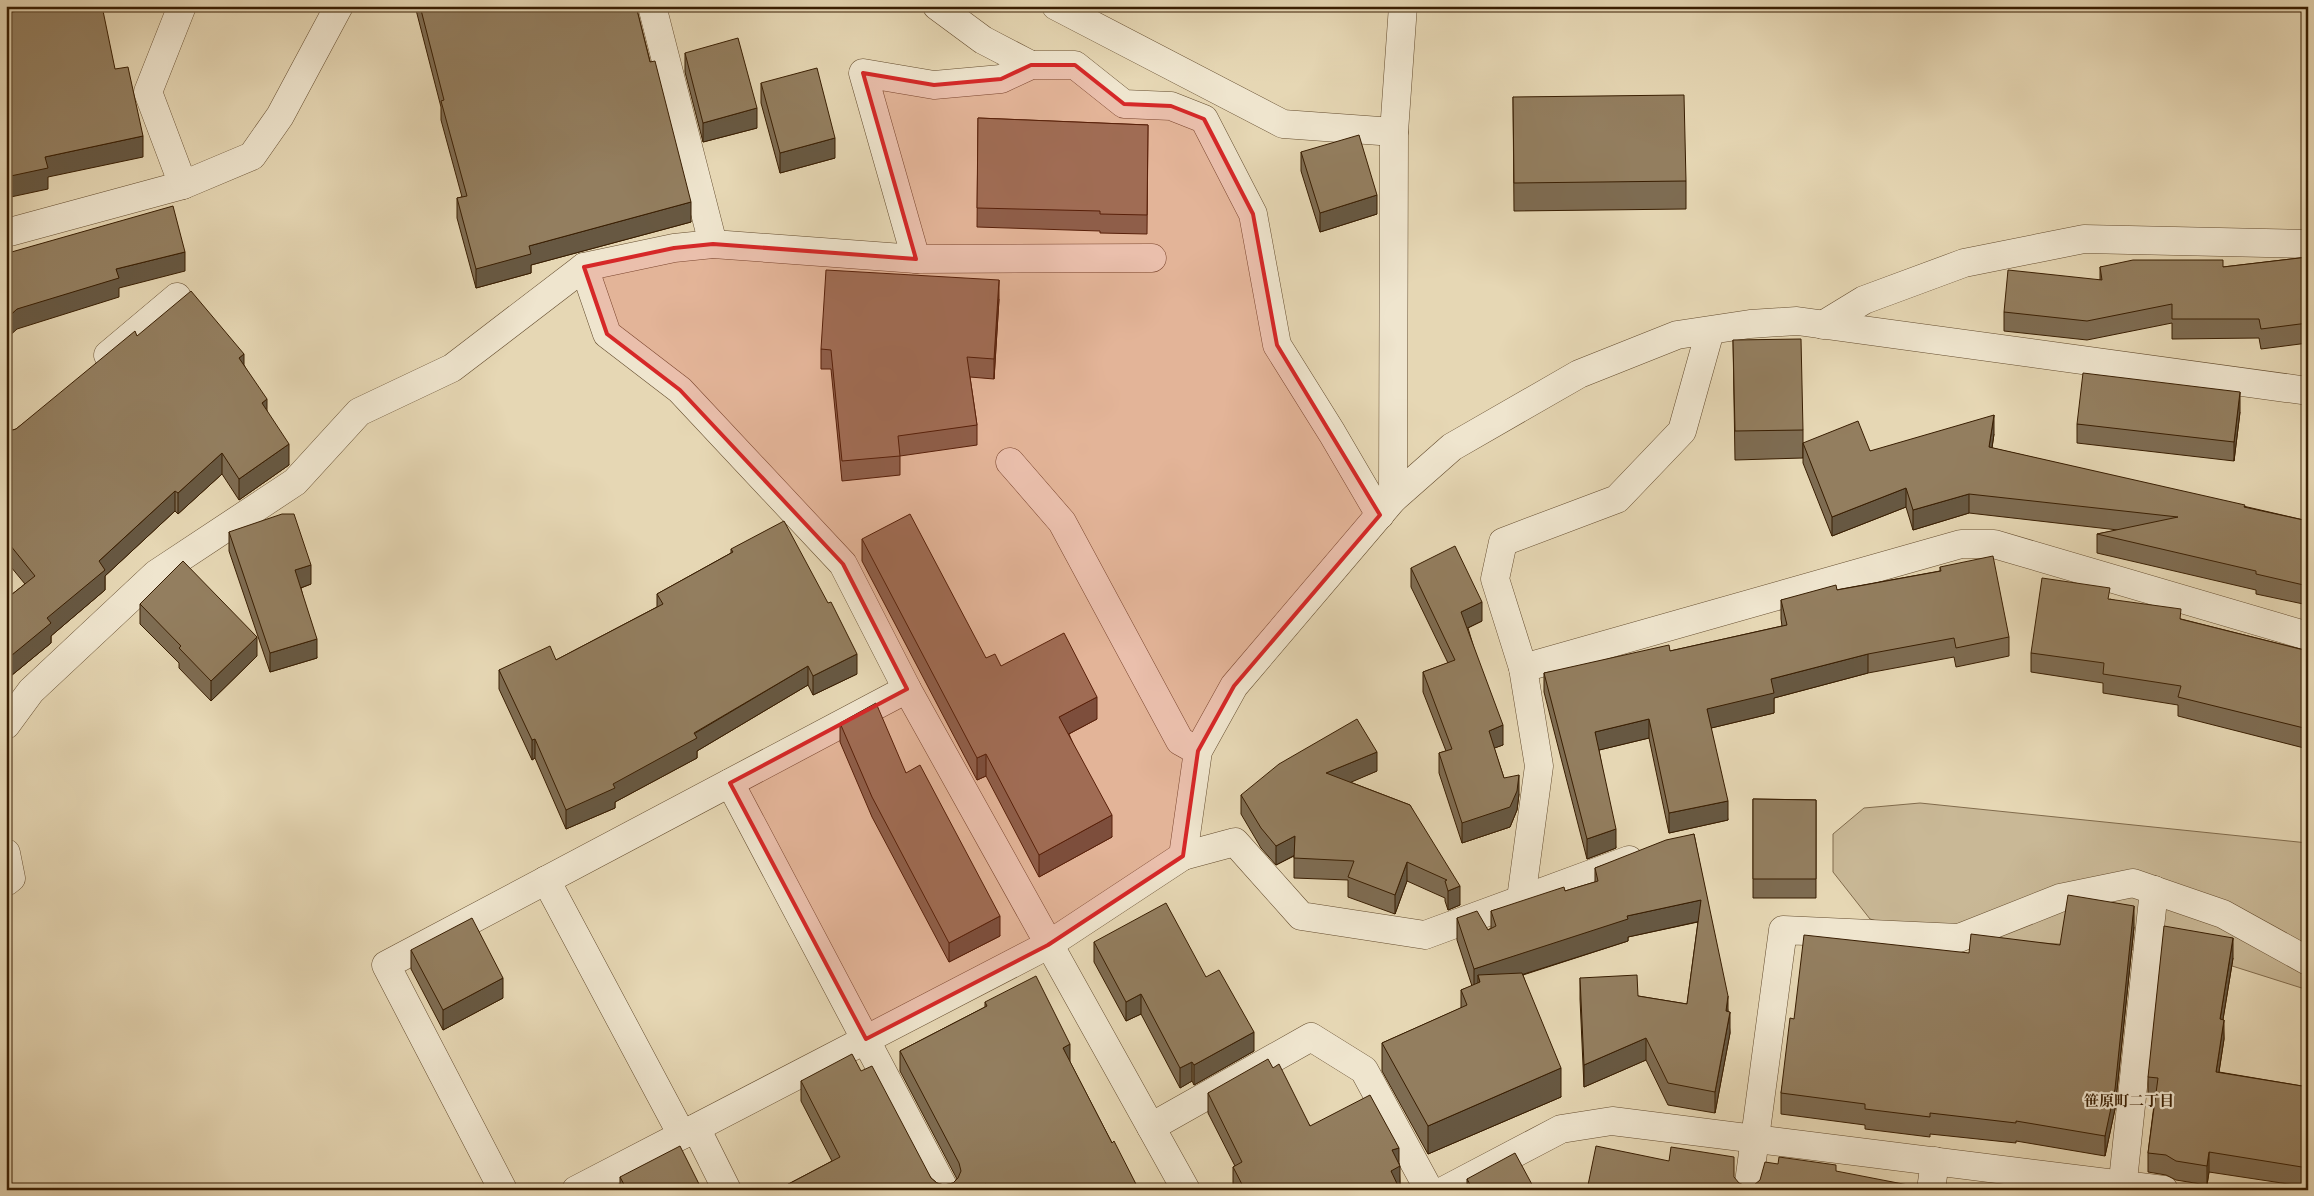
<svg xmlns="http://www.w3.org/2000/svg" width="2314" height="1196" font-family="'Libre Caslon Text','Noto Serif JP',serif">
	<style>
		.green { fill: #c9b896; stroke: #816b4c }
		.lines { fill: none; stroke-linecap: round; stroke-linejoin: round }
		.minor-casing { stroke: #644c2e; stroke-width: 29 }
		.minor { stroke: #efe5ce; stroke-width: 28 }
		.wall { fill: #7e6c52; stroke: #391e02 }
		.shaded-wall { fill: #675842; stroke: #391e02 }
		.building { fill: #937e5f; stroke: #391e02 }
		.marked { fill: #d62828; fill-opacity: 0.2; stroke: #d62828; stroke-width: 4; stroke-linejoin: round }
		.labels { text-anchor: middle; stroke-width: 4.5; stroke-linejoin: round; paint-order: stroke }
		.neighbourhood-label { font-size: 15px; font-weight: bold; fill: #391e02; stroke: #efe5ce }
	</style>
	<rect width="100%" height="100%" fill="#e6d7b4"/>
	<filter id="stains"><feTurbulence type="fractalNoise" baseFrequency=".004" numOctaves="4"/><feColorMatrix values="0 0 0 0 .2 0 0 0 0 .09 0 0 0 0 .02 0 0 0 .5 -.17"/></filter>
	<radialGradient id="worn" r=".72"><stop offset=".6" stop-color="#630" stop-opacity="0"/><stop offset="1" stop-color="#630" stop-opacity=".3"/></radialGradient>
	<polygon class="green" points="1920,803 2308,843 2308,990 2229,965 2114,947 1930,937 1870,919 1833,872 1833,834 1864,808"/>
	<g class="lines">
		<defs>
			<g id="minor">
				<polyline points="182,6 148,92 183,185"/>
				<polyline points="652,6 713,244"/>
				<polyline points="937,6 983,40 1031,65"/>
				<polyline points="1056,6 1283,124 1394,132"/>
				<polyline points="6,233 183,185 252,156 280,116 339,6"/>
				<polyline points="916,259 863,73 934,85 1001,79 1031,65 1075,65 1124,104 1171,106 1204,119 1253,214 1277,345 1332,433 1380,515"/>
				<polyline points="584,267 607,334 680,390 843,564 907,689 1186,1190"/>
				<polyline points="1823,325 1864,300 1964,263 2084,239 2308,244"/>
				<polyline points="1710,331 1682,431 1617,499 1503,542 1495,579 1523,668 1961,544 1994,544 2308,636"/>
				<polyline points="108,355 177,297"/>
				<polyline points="1010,462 1062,522 1180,741 1198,751"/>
				<polyline points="1393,499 1394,132 1403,6"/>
				<polyline points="6,725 31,691 156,574 295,482 359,412 452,368 584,267 674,248 713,244 916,259 1152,258"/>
				<polyline points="730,783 945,1190"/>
				<polyline points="6,853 11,878 6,882"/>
				<polyline points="1183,856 1235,842 1301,916 1425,935 1629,860"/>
				<polyline points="546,880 682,1135"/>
				<polyline points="1521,899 1539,766 1523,668"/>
				<polyline points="1151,1127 1311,1037 1364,1070 1429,1190"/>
				<polyline points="696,1128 727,1190"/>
				<polyline points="503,1190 386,965 907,689"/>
				<polyline points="576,1190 1048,945 1183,856 1198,751 1234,686 1393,499 1452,447 1579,374 1677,335 1750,324 1797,321 2308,391"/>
				<polyline points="1445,1190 1561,1129 1612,1121 2164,1190"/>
				<polyline points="1748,1190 1783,930 1959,938 2060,898 2133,883 2223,914 2308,961"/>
				<polyline points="1931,1190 1935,1161"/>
				<polyline points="2122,1190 2154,890"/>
			</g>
		</defs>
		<use href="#minor" class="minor-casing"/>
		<use href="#minor" class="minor"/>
	</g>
	<g class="wall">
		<polygon points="415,6 636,6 691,222 531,265 531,273 476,288 457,218 457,198 462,197 441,120 441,107"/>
		<polygon points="685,53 757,128 703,142 685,72"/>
		<polygon points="761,83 835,158 780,173 761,103"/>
		<polygon points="1513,97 1686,181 1686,209 1514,211"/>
		<polygon points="978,118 1148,125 1147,234 1100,233 1100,231 977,227"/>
		<polygon points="1301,152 1377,214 1320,232 1301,171"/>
		<polygon points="2308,257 2308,343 2261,349 2259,338 2172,339 2172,323 2087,340 2004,331 2004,312 2100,280 2100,267 2223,267"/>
		<polygon points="999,299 994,379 970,377 977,425 977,445 900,456 900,475 842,481 831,369 821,369 821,349"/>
		<polygon points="137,336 244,365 267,411 289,465 239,500 222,474 178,514 175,511 105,576 105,590 51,636 51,643 6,680 6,599 25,584 6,561 6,432 16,429"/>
		<polygon points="1733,340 1803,430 1803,458 1735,460"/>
		<polygon points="2240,412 2234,461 2077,443 2077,424"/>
		<polygon points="1994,434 1992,448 2308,521 2308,605 2256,594 2256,590 2097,553 2097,534 2118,530 1969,513 1913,530 1906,507 1832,536 1803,463 1803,443 1870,451"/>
		<polygon points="229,532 311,584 301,588 317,658 270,672 229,551"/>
		<polygon points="862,539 986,658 1097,719 1069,734 1112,837 1039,877 986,776 977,780 862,561"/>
		<polygon points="731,549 857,674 813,695 808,685 697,751 697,758 615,802 615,808 566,829 535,758 532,760 499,689 499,670 556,660 657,607 657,594 731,553"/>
		<polygon points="1940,567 2009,637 2009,656 1956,667 1954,657 1868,673 1774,698 1774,713 1711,728 1728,820 1669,833 1649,738 1599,750 1616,848 1587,859 1544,692 1544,673 1670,651 1782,626 1781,619 1781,600 1940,571"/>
		<polygon points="1411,568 1482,621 1468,628 1503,745 1494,748 1504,778 1519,794 1517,810 1510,827 1462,843 1439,773 1439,753 1446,751 1423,692 1423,672 1448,663 1411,587"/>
		<polygon points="2110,599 2181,619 2308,651 2308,749 2178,716 2178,705 2103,693 2103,683 2031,672 2031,653"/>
		<polygon points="140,604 257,656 211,701 179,668 179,663 140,624"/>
		<polygon points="840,723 906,773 1000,936 949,962 872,817 840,742"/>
		<polygon points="1377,771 1350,782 1410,805 1460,905 1448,910 1445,901 1445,898 1407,881 1395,914 1348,897 1348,880 1294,878 1294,856 1276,865 1261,848 1241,814 1241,795"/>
		<polygon points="1753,799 1816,800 1816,898 1753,898"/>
		<polygon points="1694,834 1728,1011 1730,1033 1715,1113 1668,1105 1646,1060 1584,1087 1580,999 1580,978 1638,996 1687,1004 1698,922 1628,937 1628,941 1523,975 1561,1097 1428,1154 1382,1071 1382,1043 1461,1008 1461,990 1472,986 1457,940 1457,918 1488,930 1491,928 1491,911 1565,891 1595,882 1595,868"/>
		<polygon points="2134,927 2115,1109 2105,1156 2016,1141 2016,1143 1930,1134 1930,1137 1865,1129 1865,1125 1781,1114 1781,1093 1794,1019 2060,945"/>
		<polygon points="1094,942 1206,977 1254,1051 1194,1085 1192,1081 1180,1088 1141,1014 1126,1021 1094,962"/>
		<polygon points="411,950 503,998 443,1030 411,969"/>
		<polygon points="2233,958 2223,1019 2224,1039 2219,1072 2308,1087 2308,1187 2209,1172 2207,1185 2176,1180 2166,1175 2148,1172 2148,1153 2155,1097 2148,1096 2148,1077"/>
		<polygon points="985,1002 1070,1062 1112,1143 1139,1190 777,1190 832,1161 801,1101 801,1081 861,1071 931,1178 937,1183 944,1185 953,1183 957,1179 900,1071 900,1051 985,1007"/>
		<polygon points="1273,1068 1310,1126 1399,1163 1400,1185 1398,1186 1400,1190 1235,1190 1233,1186 1233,1167 1235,1166 1208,1113 1208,1093"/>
		<polygon points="620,1177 702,1190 620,1190"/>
		<polygon points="1467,1179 1535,1190 1467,1190"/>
	</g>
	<g class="shaded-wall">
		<polygon points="757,108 757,128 703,142 703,123"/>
		<polygon points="143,136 143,157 48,177 48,189 6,198 6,177 45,157"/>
		<polygon points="835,138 835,158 780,173 780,153"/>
		<polygon points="1377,195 1377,214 1320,232 1320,213"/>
		<polygon points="691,202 691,222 531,265 531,273 476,288 476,269 529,246"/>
		<polygon points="185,252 185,271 119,288 119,297 17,329 6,339 6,319 17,309 116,269"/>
		<polygon points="999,280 999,299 994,379 994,359"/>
		<polygon points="244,354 244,374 239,358"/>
		<polygon points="2240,392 2240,412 2234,461 2234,442"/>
		<polygon points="267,399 267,420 262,403"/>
		<polygon points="1994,415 1994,434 1989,467 1989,447"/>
		<polygon points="289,444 289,465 239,500 239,479"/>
		<polygon points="222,453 222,474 178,514 178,493"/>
		<polygon points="1906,488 1906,507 1832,536 1832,517"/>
		<polygon points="175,491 175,511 105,576 105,590 51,636 51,643 6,680 6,660 99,561"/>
		<polygon points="1969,494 1969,513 1913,530 1913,510"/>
		<polygon points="311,565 311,584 295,590 295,570"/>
		<polygon points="1482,602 1482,621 1461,631 1461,612"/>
		<polygon points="257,637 257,656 211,701 211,681"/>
		<polygon points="317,639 317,658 270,672 270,653"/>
		<polygon points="857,654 857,674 813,695 813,676"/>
		<polygon points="1868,654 1868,673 1774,698 1774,713 1707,729 1707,709 1771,679"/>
		<polygon points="808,666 808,685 697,751 697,758 615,802 615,808 566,829 566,810"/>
		<polygon points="1097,697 1097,719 1059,739 1059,717"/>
		<polygon points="1649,719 1649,738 1595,751 1595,732"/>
		<polygon points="1503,725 1503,745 1489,750 1489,731"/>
		<polygon points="535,739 535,758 532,760 532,740"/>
		<polygon points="1377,752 1377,771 1326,793 1326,773"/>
		<polygon points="986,754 986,776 977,780 977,758"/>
		<polygon points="1519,775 1519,794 1517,810 1510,827 1462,843 1462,823"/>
		<polygon points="1728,801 1728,820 1669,833 1669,813"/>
		<polygon points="1112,815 1112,837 1039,877 1039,855"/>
		<polygon points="1616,829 1616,848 1587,859 1587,839"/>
		<polygon points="1295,836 1295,855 1276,865 1276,846"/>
		<polygon points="1407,862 1407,881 1395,914 1395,895"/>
		<polygon points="1460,886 1460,905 1448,910 1448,891"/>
		<polygon points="1701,900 1701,921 1628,937 1628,941 1480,988 1480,982 1478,975 1478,989 1474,990 1474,969 1627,916"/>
		<polygon points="2134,906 2134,927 2115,1109 2105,1156 2105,1136"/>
		<polygon points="1000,916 1000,936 949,962 949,943"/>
		<polygon points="2233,938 2233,958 2220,1038 2220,1019"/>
		<polygon points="503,978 503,998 443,1030 443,1010"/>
		<polygon points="1141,994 1141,1014 1126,1021 1126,1002"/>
		<polygon points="1728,996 1728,1017 1726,1011"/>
		<polygon points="1730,1012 1730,1033 1715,1113 1715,1092"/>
		<polygon points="2224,1020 2224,1039 2216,1091 2216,1072"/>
		<polygon points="1254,1032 1254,1051 1194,1085 1194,1065"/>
		<polygon points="1646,1038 1646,1060 1584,1087 1584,1065"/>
		<polygon points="1070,1044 1070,1064 1063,1048"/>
		<polygon points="1192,1062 1192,1081 1180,1088 1180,1068"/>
		<polygon points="1561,1068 1561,1097 1428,1154 1428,1126"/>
		<polygon points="1399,1148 1399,1167 1400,1166 1400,1185 1392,1190 1391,1171 1392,1150"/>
		<polygon points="2209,1152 2209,1172 2207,1185 2207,1166"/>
		<polygon points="986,1184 986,1190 976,1190"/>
	</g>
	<g class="building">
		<polygon points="39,6 102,6 115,69 128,67 143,136 45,157 48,168 6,177 6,12 9,13"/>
		<polygon points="420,6 636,6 650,62 655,61 691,202 529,246 531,254 476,269 457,198 467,196 441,101 444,100"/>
		<polygon points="738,38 757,108 703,123 685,53"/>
		<polygon points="817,68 835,138 780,153 761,83"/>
		<polygon points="1684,95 1686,181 1514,183 1513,97"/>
		<polygon points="978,118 1148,125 1147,215 1100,214 1100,211 977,208"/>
		<polygon points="1359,135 1377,195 1320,213 1301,152"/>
		<polygon points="173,206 185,252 116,269 119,278 17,309 6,319 6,251 8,253"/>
		<polygon points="2308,257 2308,323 2261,329 2259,319 2172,319 2172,304 2087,321 2004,312 2008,270 2102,280 2100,267 2133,260 2223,260 2223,267"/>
		<polygon points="826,270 999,280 994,359 967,357 977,425 898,436 900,456 842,461 831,350 821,349"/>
		<polygon points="191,291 244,354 239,358 267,399 262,403 289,444 239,479 222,453 178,493 175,491 99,561 105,570 47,618 51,623 6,660 6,599 35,576 6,540 6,432 16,429 135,331 137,336"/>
		<polygon points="1801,339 1803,430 1735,431 1733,340"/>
		<polygon points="2083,373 2240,392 2234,442 2077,424"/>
		<polygon points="1994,415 1989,447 2245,505 2244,507 2308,521 2308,586 2256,574 2256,571 2097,534 2178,517 1969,494 1913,510 1906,488 1832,517 1803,443 1858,421 1870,451"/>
		<polygon points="282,514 294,514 311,565 295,570 317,639 270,653 229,532"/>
		<polygon points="910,514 986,658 995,654 1001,666 1064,633 1097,697 1059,717 1112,815 1039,855 986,754 977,758 862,539"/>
		<polygon points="784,521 828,603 831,602 857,654 813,676 808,666 694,733 697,738 613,784 615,788 566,810 535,739 532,740 499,670 550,646 556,660 663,604 657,594 733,552 731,549"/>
		<polygon points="1455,546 1482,602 1461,612 1503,725 1489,731 1504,778 1519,775 1517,791 1510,807 1462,823 1439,753 1452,749 1423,672 1455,660 1411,568"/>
		<polygon points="1993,556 2009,637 1956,648 1954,638 1868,654 1771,679 1774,693 1707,709 1728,801 1669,813 1649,719 1595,732 1616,829 1587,839 1544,673 1669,645 1670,651 1787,625 1781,600 1836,585 1837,590 1941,571 1940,567"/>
		<polygon points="183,561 257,637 211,681 179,648 181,646 140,604"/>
		<polygon points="2042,578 2110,588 2108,599 2181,609 2180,619 2308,651 2308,729 2178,697 2181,686 2103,674 2104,663 2031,653"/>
		<polygon points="876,703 906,773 920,765 1000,916 949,943 872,797 840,723"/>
		<polygon points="1357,719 1377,752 1326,773 1410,805 1460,886 1448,891 1445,881 1447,880 1407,862 1395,895 1348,877 1354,861 1294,858 1295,836 1276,846 1261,828 1241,795 1279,764"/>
		<polygon points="1753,799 1816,800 1816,879 1753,879"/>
		<polygon points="1694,834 1728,996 1726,1011 1730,1012 1715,1092 1668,1083 1646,1038 1584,1065 1580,978 1637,975 1638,996 1687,1004 1701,900 1627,916 1628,919 1474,969 1457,918 1477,911 1488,930 1496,926 1491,911 1564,887 1565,891 1598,881 1595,868 1666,840"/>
		<polygon points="2068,895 2134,906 2115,1089 2105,1136 2016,1121 2016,1123 1930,1113 1930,1117 1865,1109 1865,1104 1781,1093 1790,1018 1794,1019 1804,935 1969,953 1971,934 2060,945"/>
		<polygon points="1166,903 1206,977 1219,970 1254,1032 1194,1065 1192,1062 1180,1068 1141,994 1126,1002 1094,942"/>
		<polygon points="472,918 503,978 443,1010 411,950"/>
		<polygon points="2164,926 2233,938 2220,1019 2224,1020 2216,1072 2308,1087 2308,1168 2209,1152 2207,1166 2176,1161 2166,1155 2148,1153 2158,1078 2148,1077"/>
		<polygon points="1522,973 1561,1068 1428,1126 1382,1043 1467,1005 1461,990 1480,982 1478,975"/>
		<polygon points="1036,976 1070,1044 1063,1048 1112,1143 1114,1141 1139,1190 988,1190 986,1184 976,1190 777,1190 840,1157 801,1081 852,1054 861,1071 872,1066 931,1178 937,1183 944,1185 953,1183 958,1178 961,1171 959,1163 900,1051 987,1006 985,1002"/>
		<polygon points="1268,1059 1273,1068 1279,1064 1310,1126 1370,1095 1399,1148 1392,1150 1400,1166 1391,1171 1400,1190 1245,1190 1233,1167 1242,1162 1208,1093"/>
		<polygon points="680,1146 702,1190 627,1190 620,1177"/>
		<polygon points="1596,1146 1669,1161 1671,1147 1734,1157 1734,1177 1739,1183 1746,1186 1754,1185 1760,1180 1765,1162 1778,1164 1779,1157 1836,1165 1836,1171 1934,1190 1587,1190"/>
		<polygon points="1515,1153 1535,1190 1473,1190 1467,1179"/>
		<polygon points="1949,1185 1980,1190 1948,1190"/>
		<polygon points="2036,1187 2047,1190 2036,1190"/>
	</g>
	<path class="marked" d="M1031,65h44l49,39 47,2 33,13 49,95 24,131 103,170 -146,171 -36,65 -15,105 -135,89 -182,94 -136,-256 177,-94 -64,-125 -163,-174 -73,-56 -23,-67 90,-19 39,-4 203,15 -53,-186 71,12 67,-6z"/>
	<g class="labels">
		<g class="neighbourhood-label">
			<text x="2129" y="1106">笹原町二丁目</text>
		</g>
	</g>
	<rect width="2314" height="1196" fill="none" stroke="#e6d7b4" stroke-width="25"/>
	<rect x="8" y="8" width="2299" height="1181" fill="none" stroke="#391e02" stroke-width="2.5"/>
	<rect x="12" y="12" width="2289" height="1171" fill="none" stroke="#391e02"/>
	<rect width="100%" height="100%" filter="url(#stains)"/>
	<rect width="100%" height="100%" fill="url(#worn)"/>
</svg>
